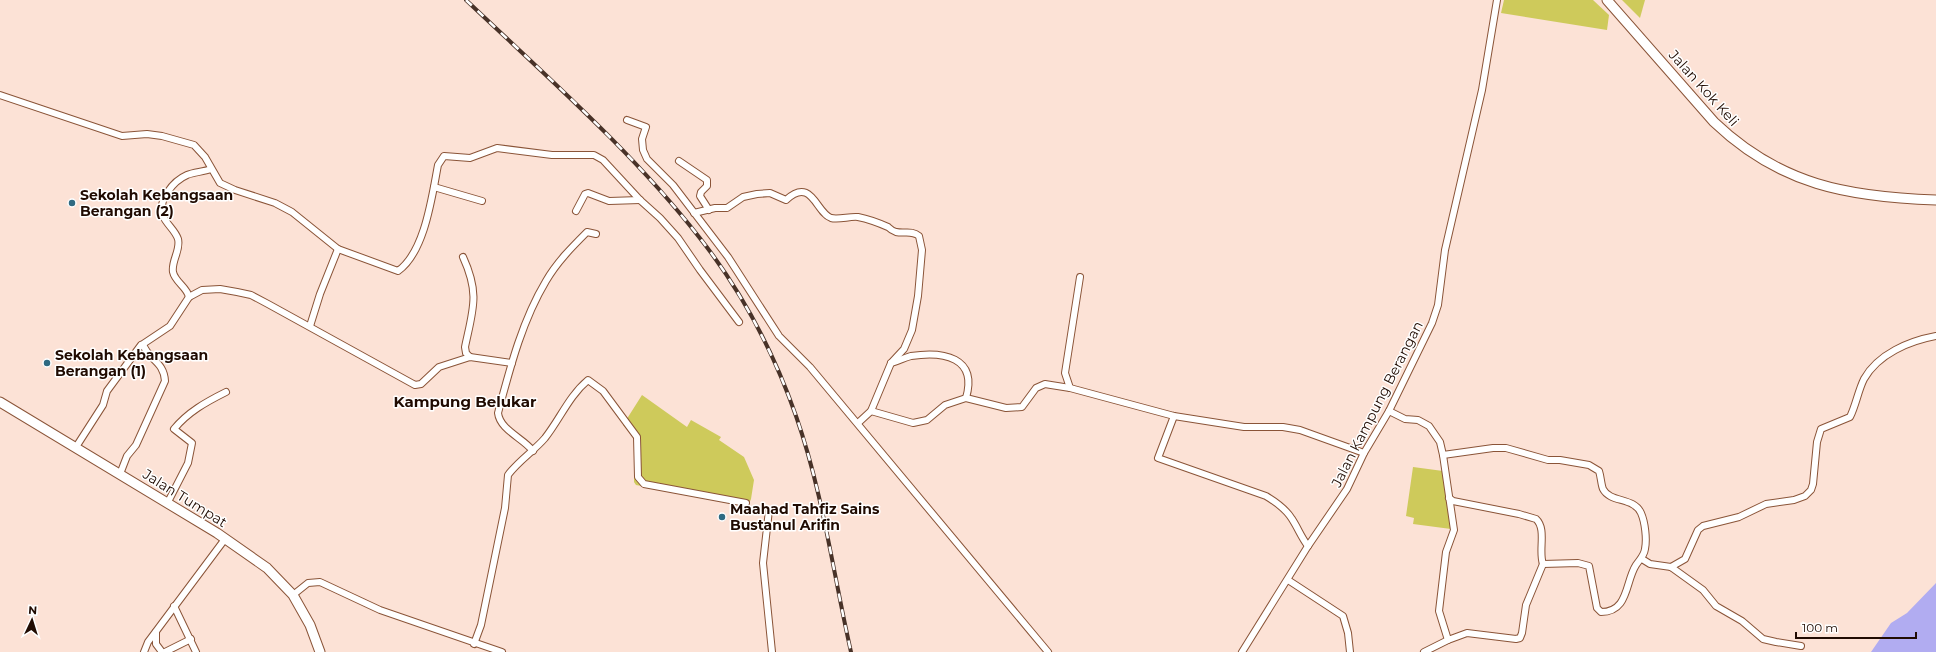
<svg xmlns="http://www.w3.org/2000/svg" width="1936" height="652" font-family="Montserrat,sans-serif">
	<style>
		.green { fill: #ceca5b }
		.water { fill: #b1acf1 }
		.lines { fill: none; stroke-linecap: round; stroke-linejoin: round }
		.street-casing { stroke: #8a5438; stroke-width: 8 }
		.secondary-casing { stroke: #8a5438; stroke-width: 11 }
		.street { stroke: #fff; stroke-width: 6 }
		.secondary { stroke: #fff; stroke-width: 9 }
		.rail-casing { stroke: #483228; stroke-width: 4 }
		.rail { stroke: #fff; stroke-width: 2.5; stroke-dasharray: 8; stroke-linecap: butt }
		.poi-dot { fill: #2f6a82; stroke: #fff; stroke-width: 1.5 }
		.labels { text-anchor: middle; stroke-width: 3; stroke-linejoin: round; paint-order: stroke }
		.street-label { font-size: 14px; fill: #200b02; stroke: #fff }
		.poi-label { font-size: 14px; font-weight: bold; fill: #200b02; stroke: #fff; text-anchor: start }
		.neighbourhood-label { font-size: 15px; font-weight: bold; fill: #200b02; stroke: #fff }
	</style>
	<rect width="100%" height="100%" fill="#fce2d6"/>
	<g class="green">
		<polygon points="1504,0 1593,0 1609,15 1607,30 1501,13"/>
		<polygon points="1622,0 1645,0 1640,18"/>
		<polygon points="642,395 687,427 691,420 721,437 719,440 744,457 754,480 751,499 748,506 636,485 634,482 634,438 623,425"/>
		<polygon points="1413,467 1443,471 1451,529 1413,524 1414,518 1406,516"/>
	</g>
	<polygon class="water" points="1936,583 1936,652 1871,652 1891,623 1907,613"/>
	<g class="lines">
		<defs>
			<g id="street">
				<path d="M0,95l122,41 25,-2 15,2 32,9 11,12 15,26 15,7 40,13 17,9 46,37 60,22c27,-19 34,-75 40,-106l6,-9 26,2 27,-10 55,7h42l9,5 37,40 20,18 18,20 22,32 39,52"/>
				<polyline points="627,120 646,127 642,139 643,150 647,159 673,185 728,257 779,336 810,367 1048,652"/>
				<polyline points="679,161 707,180 707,186 701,192 700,196 709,210"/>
				<polyline points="434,187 482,201"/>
				<polyline points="576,211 585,194 588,193 609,201 640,200"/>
				<path d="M694,213l21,-5h12l16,-11 14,-3 13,-1 16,7c26,-24 30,13 45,18 8,2 19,-2 27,-1 10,2 21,6 30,10 2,2 5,4 8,5 8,2 16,-2 23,4l3,14 -4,46 -6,34 -8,19 -13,14 -20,48 -13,12"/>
				<path d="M463,257c17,37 10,52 2,90l1,6 4,4"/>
				<path d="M189,297c-2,-10 -14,-15 -16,-25 -2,-11 8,-22 5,-33 -3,-9 -11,-14 -15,-23 -6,-15 10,-35 24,-41 7,-3 16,-3 24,-6"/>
				<polyline points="310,326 320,294 338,249"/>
				<path d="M891,363c7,-2 13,-5 20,-7 32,-5 67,1 55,42"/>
				<polyline points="1070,388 1065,373 1080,277"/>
				<polyline points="871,411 913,423 927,420 945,405 966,398 1006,408 1022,407 1036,388 1045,384 1051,385 1070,388 1174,416 1244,427 1283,427 1300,430 1364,453"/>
				<polyline points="1389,411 1405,419 1418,420 1429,426 1440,442 1443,455 1454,530 1446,552 1439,611 1448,640 1424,652"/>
				<path d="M1174,416l-16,42 108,38c10,6 20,13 26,23 6,9 9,18 16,27"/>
				<polyline points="76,447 103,405 107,391 141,345"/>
				<path d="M533,451c-10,-13 -33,-21 -35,-38 12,-45 24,-92 48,-132 11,-19 26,-34 41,-49l9,2"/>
				<path d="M1443,455l50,-7h13l42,12h12l29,5 10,6c2,6 2,13 4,18 7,14 31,8 38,24 4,9 6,26 4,36 -1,7 -5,10 -9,16 -11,17 -7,47 -35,47l-4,-4 -8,-42 -11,-3 -35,1c-5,-13 4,-35 -7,-45l-17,-5 -66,-13 -4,-3"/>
				<path d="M120,474l7,-18 9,-11 29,-64c-1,-20 -17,-21 -22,-37l27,-18 19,-29 13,-7 18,-1 17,3 14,3 17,9 147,81 6,-1 18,-17 31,-10 42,6"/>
				<path d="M168,502l20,-39 4,-20 -18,-14c14,-17 32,-27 52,-37"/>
				<polyline points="769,510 763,563 772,652"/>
				<polyline points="1642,559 1650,564 1671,567 1703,590 1716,606 1742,621 1763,639 1776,642 1801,646"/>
				<path d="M1671,567l14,-8 13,-29 5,-4 36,-9 27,-13 28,-4 11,-4 6,-6 2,-6 4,-42 4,-13 29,-12c6,-12 8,-26 14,-38 14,-25 45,-38 72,-43"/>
				<polyline points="1288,580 1343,616 1348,633 1350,652"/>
				<polyline points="293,595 308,583 320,582 380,610 502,652"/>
				<polyline points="174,606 196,652"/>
				<polyline points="156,632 156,644 162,652"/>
				<polyline points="1448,640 1467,633 1516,639 1520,638 1522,633 1526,605 1543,564"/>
				<path d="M474,644l7,-19 24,-117 3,-33c10,-14 26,-24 37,-37 15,-19 24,-42 43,-58l15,11 34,46 1,40 6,7 102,19"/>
				<polyline points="144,652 148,642 225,539"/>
				<polyline points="165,652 191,639"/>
				<polyline points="1242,652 1308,546 1347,489 1364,453 1389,411 1432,323 1438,305 1445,250 1482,90 1497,0"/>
			</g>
			<g id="secondary">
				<path d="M1607,0l107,122c66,63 134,75 222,78"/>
				<polyline points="0,402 217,533 267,568 293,595 310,625 320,652"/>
			</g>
		</defs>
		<use href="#street" class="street-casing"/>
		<use href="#secondary" class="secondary-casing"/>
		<use href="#street" class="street"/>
		<use href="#secondary" class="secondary"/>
		<defs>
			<path id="rail" d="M466,0c80,76 165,150 233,237 42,53 75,116 97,179 27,77 37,157 55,236"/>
		</defs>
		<use href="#rail" class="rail-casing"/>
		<use href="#rail" class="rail"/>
	</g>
	<g class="poi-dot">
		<circle cx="72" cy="203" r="4"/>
		<circle cx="47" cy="363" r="4"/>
		<circle cx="722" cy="517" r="4"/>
	</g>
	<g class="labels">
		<g class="street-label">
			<text transform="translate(1704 88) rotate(48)" y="5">Jalan Kok Keli</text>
			<text transform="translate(1377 404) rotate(-63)" y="5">Jalan Kampung Berangan</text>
			<text transform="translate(185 498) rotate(32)" y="5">Jalan Tumpat</text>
		</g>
		<g class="poi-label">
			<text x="80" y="200">Sekolah Kebangsaan<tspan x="80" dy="16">Berangan (2)</tspan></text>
			<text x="55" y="360">Sekolah Kebangsaan<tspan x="55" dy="16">Berangan (1)</tspan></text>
			<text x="730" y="514">Maahad Tahfiz Sains<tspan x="730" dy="16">Bustanul Arifin</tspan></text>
		</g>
		<g class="neighbourhood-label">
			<text x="465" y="407">Kampung Belukar</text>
		</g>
	</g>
	<g transform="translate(32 620) rotate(4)" stroke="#ffffff" stroke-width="3" paint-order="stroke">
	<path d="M0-3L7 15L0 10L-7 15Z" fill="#200b02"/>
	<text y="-6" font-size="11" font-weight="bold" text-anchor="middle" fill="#200b02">N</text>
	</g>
	<path d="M1796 632v6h120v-6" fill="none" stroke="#200b02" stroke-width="2"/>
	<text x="1802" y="632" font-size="12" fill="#200b02" stroke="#ffffff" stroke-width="3" paint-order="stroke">100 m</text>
</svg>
